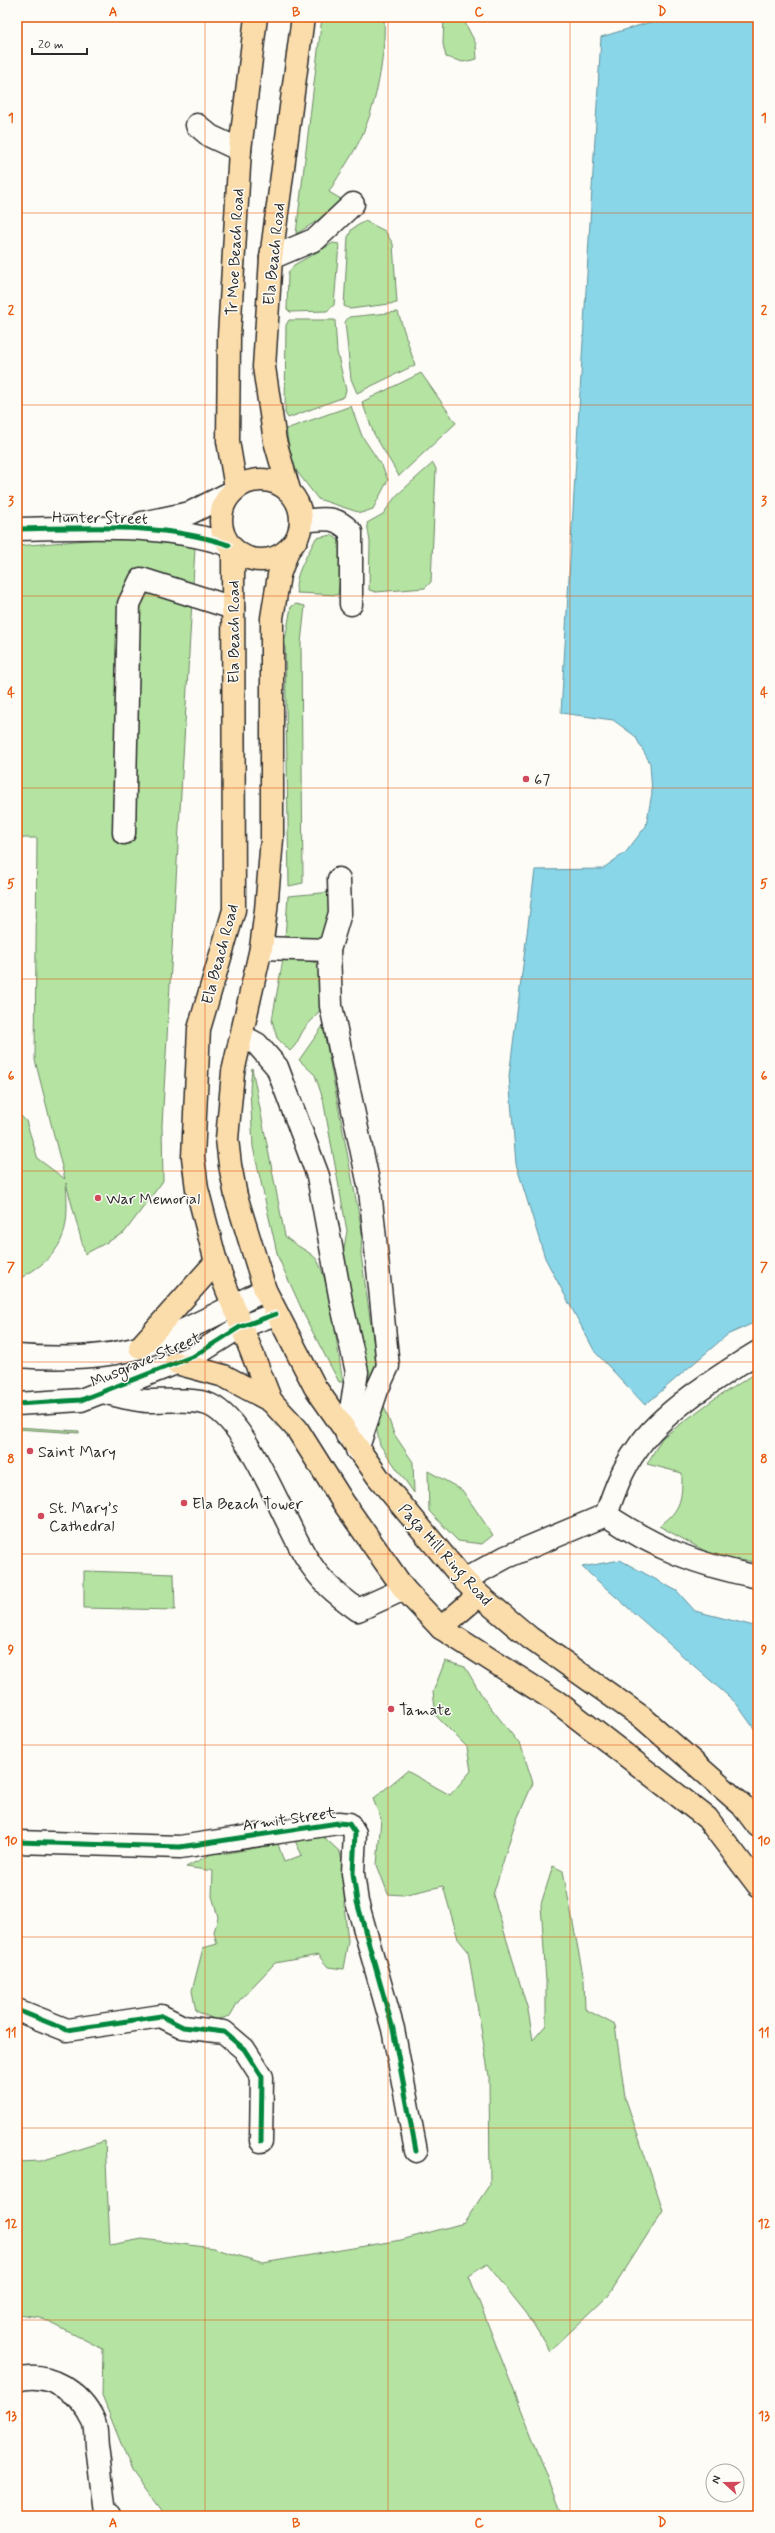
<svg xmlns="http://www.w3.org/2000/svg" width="775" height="2533" font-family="Mynerve,sans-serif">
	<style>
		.green { fill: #b4e3a2; stroke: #708766 }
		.water { fill: #89d6e9; stroke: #63929d }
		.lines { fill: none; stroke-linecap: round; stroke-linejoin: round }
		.minor-casing { stroke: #2b2b2b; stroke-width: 25 }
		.highway-casing { stroke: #2b2b2b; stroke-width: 25 }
		.minor { stroke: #fdfcf7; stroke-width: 22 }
		.highway { stroke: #fbdcab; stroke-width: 22 }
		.cycleway-casing { stroke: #fdfcf7; stroke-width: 8 }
		.cycleway { stroke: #00873e; stroke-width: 5 }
		.grid { fill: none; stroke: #e8590c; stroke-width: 1; stroke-opacity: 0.55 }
		.poi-dot { fill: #d1495b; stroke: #fdfcf7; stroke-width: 1.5 }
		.labels { text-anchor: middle; stroke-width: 3; stroke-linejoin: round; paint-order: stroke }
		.street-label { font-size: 16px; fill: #2b2b2b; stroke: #fdfcf7 }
		.poi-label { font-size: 16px; fill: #2b2b2b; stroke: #fdfcf7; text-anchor: start }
		.neatline { fill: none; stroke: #e8590c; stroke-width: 1.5 }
		.grid-label { font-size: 13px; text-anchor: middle; font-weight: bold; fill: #e8590c }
	</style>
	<rect width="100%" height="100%" fill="#fdfcf7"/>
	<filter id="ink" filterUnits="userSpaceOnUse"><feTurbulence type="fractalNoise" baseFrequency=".025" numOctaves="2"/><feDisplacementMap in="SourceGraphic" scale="8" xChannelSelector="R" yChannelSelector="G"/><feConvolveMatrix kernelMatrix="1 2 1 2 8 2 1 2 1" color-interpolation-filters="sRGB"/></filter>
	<g filter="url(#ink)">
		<g class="green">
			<path d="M322,17h62c2,33 -6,80 -19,111 -8,22 -24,43 -36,64l12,7 -24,22 -21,13z"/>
			<polygon points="444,17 462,17 476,44 477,59 463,62 446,57 443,44"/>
			<polygon points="365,221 385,231 393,244 397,303 350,309 344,306 348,237 352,229"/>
			<polygon points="333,243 339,244 334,305 327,311 290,312 287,309 288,273 294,265"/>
			<polygon points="398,312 415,365 357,393 351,379 345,322 349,317"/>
			<polygon points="289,320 335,320 337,352 346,390 344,397 288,418 285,413 286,325"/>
			<polygon points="421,373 456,423 399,476 374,434 362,402"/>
			<polygon points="351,406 362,436 382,466 388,480 373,509 361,513 318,499 292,465 286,429"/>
			<polygon points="433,463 436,469 431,582 425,588 376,592 369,590 370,542 367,523 383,514 396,496"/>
			<path d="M196,531l-34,594 1,56 -39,52 -39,21 -19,-71c4,51 -2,72 -49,97v-168l9,9 12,38 27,20 -30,-119 2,-222h-20v-292z"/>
			<path d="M332,535l9,7 1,17 -4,36 -41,-2c-5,-16 12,-40 19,-55z"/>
			<polygon points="296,604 305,606 301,643 303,883 289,886 285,640 291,607"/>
			<path d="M332,892c0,12 1,43 -16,47 -9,2 -22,0 -31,-1l3,-42z"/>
			<path d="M296,958l21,5c5,9 8,38 2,48 -3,7 -10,11 -14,17 -6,8 -7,16 -15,23l-13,-13 -5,-18 11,-61z"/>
			<polygon points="323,1026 362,1231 361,1255 377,1367 373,1381 366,1387 342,1259 347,1231 323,1099 315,1075 299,1060"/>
			<path d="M252,1068l33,168c8,9 27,16 32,24 13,20 21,95 26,122h-4l-30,-57 -31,-68 -25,-110 -3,-58z"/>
			<path d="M758,1372v190l-40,-4 -59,-32c23,-16 23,-28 23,-53l-35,-9 15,-26 52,-39z"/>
			<polygon points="383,1403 394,1434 413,1462 414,1493 380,1445 373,1413"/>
			<polygon points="17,1427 79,1431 79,1433 17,1429"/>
			<polygon points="428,1471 462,1490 493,1535 482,1544 458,1541 429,1511"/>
			<polygon points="84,1571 174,1574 175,1610 84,1608"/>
			<polygon points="445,1661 465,1667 484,1699 521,1746 533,1783 514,1826 493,1895 528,2010 533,2040 546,2025 546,1982 541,1904 553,1866 563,1871 584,1980 585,2009 615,2025 625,2097 663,2210 609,2295 550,2351 527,2314 487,2264 469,2276 563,2516 165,2516 132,2471 102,2396 103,2349 39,2317 17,2314 17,2162 41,2161 105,2141 110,2245 142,2239 213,2248 263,2263 401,2240 464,2223 490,2184 489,2076 468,1951 458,1939 443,1886 403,1895 388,1894 377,1865 381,1819 373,1799 407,1771 450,1795 471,1771 467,1747 436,1716 433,1692"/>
			<polygon points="305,1832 325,1838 340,1852 346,1879 344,1905 348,1941 343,1969 328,1967 318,1955 275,1963 238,2002 230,2016 216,2020 196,2011 192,1991 203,1948 217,1944 214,1932 218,1917 212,1896 213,1871 186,1867 215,1852 222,1854 278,1844 284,1862 302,1855 292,1835"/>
		</g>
		<g class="water">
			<polygon points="667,17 758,17 758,1321 727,1335 645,1405 595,1352 545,1258 516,1164 509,1076 535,870 602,869 626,852 646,826 652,793 650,763 635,736 613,720 561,713 601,37"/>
			<polygon points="620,1560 677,1591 695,1611 758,1627 758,1734 736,1703 582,1567"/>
		</g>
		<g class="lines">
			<defs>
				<g id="minor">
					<polyline points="197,125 210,136 240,150"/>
					<polyline points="271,258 316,239 353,204"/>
					<path d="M302,521c22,-2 33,-6 49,11v72"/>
					<polyline points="142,523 190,513 232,492"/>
					<path d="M17,529c71,-1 143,-7 212,16"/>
					<polyline points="124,833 129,604 141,579 233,608"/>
					<polyline points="339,879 340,913 329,950 331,1006 370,1190 388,1366 377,1390 357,1450"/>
					<polyline points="261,948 329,950"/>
					<polyline points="242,1036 257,1044 277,1067 318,1176 341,1301 357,1372 347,1435"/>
					<path d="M17,1356c41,3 84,3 124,-9 43,-14 84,-38 124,-57"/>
					<path d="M103,1392c15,4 29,8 44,9 17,0 48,-3 63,4 39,18 73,115 96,152 15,25 29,36 52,53l46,-21"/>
					<polyline points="17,1404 81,1400 194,1356 240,1327 276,1314"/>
					<path d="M606,1515c8,-23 16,-46 31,-66 24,-37 84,-74 121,-97"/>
					<path d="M606,1515c51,34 92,50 152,62"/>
					<polyline points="464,1580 506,1557 606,1515"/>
					<polyline points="17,1842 180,1847 338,1823 349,1824 355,1833 353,1873 357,1902 393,2029 416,2151"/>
					<polyline points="17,2010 67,2030 161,2016 183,2027 224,2032 244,2049 262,2077 261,2141"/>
					<path d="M17,2380c31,-9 64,12 77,41 3,7 2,17 3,25 3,22 5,44 8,67l5,3"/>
				</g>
				<g id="highway">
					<circle cx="261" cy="520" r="40"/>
					<polyline points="236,488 228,441 229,336 240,150 256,17"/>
					<polyline points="289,490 275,441 264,367 271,258 303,17"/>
					<polyline points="233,550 234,910 199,1029 193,1157 197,1189 216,1262 271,1401"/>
					<polyline points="288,550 279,575 272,618 272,839 266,910 261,948 233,1072 227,1139 230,1165 236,1196 265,1290 315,1387 378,1477 464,1580 479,1595 530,1638 643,1718 742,1805 758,1826"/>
					<polyline points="140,1347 216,1262"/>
					<polyline points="176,1363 224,1376 271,1401 297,1429 343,1502 404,1589 441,1628 557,1702 707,1818 758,1885"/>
					<polyline points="441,1628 479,1595"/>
				</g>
			</defs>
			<use href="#minor" class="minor-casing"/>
			<use href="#highway" class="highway-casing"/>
			<use href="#minor" class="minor"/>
			<use href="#highway" class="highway"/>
			<defs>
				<g id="cycleway">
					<path d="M17,529c71,-1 143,-7 212,16"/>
					<polyline points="17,1404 81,1400 194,1356 240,1327 276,1314"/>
					<polyline points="17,1842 180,1847 338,1823 349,1824 355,1833 353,1873 357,1902 393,2029 416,2151"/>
					<polyline points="17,2010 67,2030 161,2016 183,2027 224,2032 244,2049 262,2077 261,2141"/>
				</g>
			</defs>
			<use href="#cycleway" class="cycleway-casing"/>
			<use href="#cycleway" class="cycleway"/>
		</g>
	</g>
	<path class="grid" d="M205,17v2499M388,17v2499M570,17v2499M17,213h741M17,405h741M17,596h741M17,788h741M17,979h741M17,1171h741M17,1362h741M17,1554h741M17,1745h741M17,1937h741M17,2128h741M17,2320h741"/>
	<g class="poi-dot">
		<circle cx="526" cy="779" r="4"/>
		<circle cx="98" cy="1198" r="4"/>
		<circle cx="30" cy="1451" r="4"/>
		<circle cx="184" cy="1503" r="4"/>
		<circle cx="41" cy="1516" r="4"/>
		<circle cx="391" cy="1709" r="4"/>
	</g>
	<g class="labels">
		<g class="street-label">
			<text transform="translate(234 252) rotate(-87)" y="6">Tr Moe Beach Road</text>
			<text transform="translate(273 254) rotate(-84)" y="6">Ela Beach Road</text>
			<text transform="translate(100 517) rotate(1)" y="6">Hunter Street</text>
			<text transform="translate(233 632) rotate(-90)" y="6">Ela Beach Road</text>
			<text transform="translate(219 954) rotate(-75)" y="6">Ela Beach Road</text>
			<text transform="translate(145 1359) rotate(-23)" y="6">Musgrave Street</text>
			<text transform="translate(446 1554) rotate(48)" y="6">Paga Hill Ring Road</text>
			<text transform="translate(289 1818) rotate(-8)" y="6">Armit Street</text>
		</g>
		<g class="poi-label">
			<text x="534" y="785">67</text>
			<text x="106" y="1204">War Memorial</text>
			<text x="38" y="1457">Saint Mary</text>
			<text x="192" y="1509">Ela Beach Tower</text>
			<text x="49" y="1513">St. Mary’s<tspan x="49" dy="18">Cathedral</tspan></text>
			<text x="399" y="1715">Tamate</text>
		</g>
	</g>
	<rect width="775" height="2533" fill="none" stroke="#fdfcf7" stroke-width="44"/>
	<g transform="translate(725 2483) rotate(291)"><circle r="19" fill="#fdfcf7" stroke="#a9a8a5"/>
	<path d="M0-3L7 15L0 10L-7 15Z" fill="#d1495b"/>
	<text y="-6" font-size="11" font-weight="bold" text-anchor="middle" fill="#2b2b2b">N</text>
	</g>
	<path d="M32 48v6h55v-6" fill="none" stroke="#2b2b2b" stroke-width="2"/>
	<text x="38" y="48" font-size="12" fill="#2b2b2b" stroke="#fdfcf7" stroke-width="3" paint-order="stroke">20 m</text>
	<rect x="22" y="22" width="731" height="2489" class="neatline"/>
	<g class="grid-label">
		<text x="113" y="16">A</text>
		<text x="296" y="16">B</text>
		<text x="479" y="16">C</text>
		<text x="662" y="16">D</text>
		<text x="11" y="122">1</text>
		<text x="764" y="122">1</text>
		<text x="11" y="314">2</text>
		<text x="764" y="314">2</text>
		<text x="11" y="505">3</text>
		<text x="764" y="505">3</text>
		<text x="11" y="697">4</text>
		<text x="764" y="697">4</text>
		<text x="11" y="888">5</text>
		<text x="764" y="888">5</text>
		<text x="11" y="1080">6</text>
		<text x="764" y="1080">6</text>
		<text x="11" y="1271">7</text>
		<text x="764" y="1271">7</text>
		<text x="11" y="1463">8</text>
		<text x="764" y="1463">8</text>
		<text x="11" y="1654">9</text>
		<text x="764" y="1654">9</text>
		<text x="11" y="1845">10</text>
		<text x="764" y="1845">10</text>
		<text x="11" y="2037">11</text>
		<text x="764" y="2037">11</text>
		<text x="11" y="2228">12</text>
		<text x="764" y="2228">12</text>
		<text x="11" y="2420">13</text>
		<text x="764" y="2420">13</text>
		<text x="113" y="2527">A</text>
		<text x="296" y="2527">B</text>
		<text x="479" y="2527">C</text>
		<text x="662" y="2527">D</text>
	</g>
</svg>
